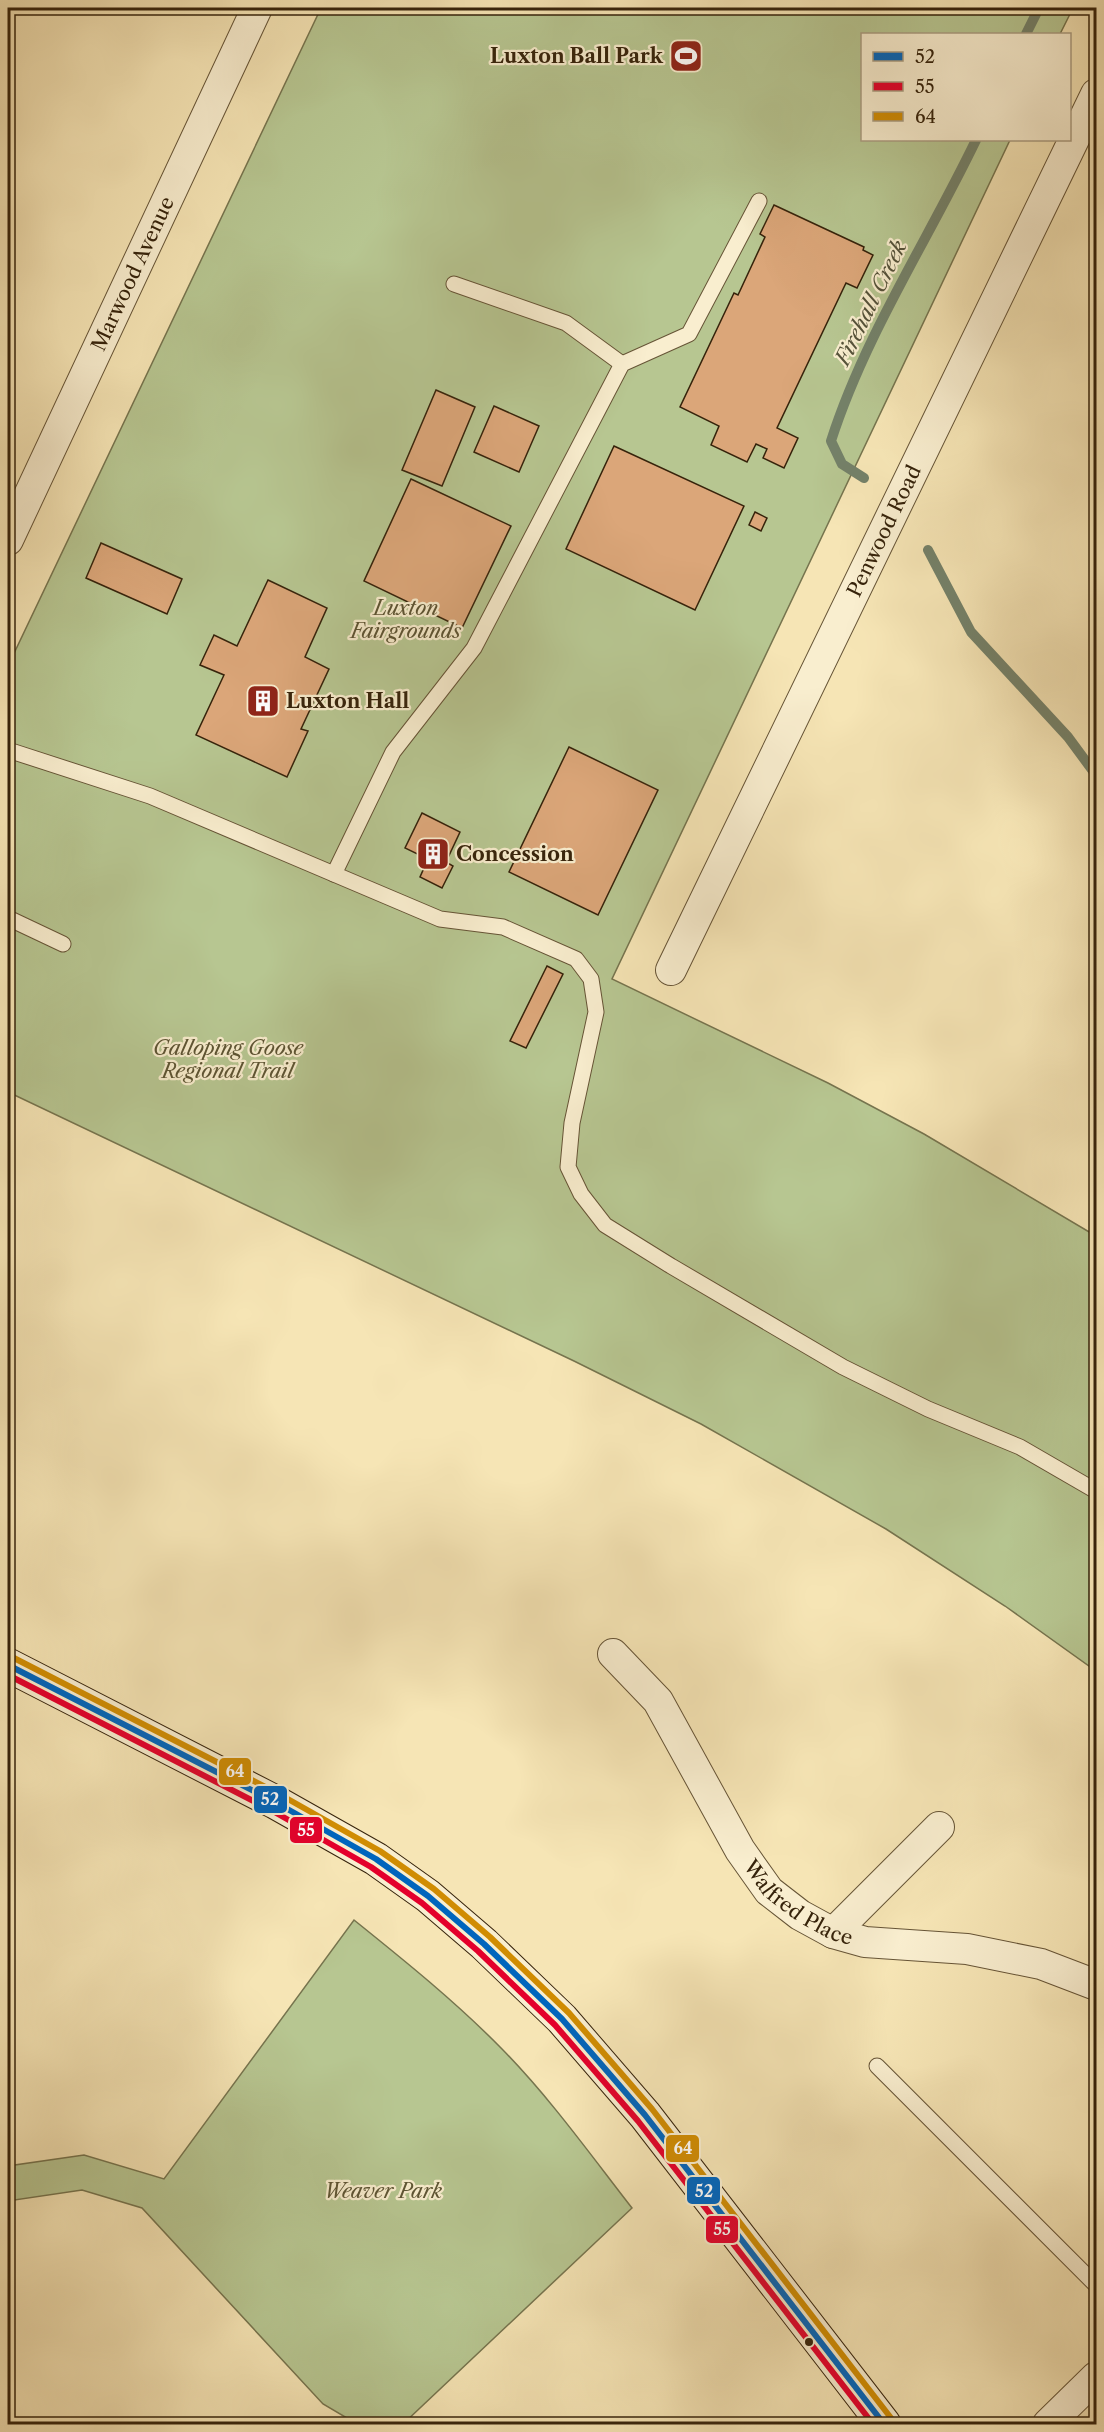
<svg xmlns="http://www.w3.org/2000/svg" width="1104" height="2432" font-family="'Libre Caslon Text',serif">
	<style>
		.green { fill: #b7c691; stroke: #76744e; stroke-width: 1.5 }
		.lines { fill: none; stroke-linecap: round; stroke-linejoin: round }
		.stream { stroke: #748169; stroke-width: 10 }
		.building { fill: #dba679; stroke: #36230b; stroke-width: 1.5 }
		.lane-casing { stroke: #665436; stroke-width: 17 }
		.street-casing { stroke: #665436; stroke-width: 32 }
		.secondary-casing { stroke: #36230b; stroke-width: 35 }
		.lane { stroke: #f9eecf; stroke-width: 15 }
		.street { stroke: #f9eecf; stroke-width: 30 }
		.secondary { stroke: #f9eecf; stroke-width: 33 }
		.bus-1-casing { stroke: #f9eecf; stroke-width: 10 }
		.bus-2-casing { stroke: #f9eecf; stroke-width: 10 }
		.bus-3-casing { stroke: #f9eecf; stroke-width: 10 }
		.bus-1 { stroke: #0065bd; stroke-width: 6 }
		.bus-2 { stroke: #e4002b; stroke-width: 6 }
		.bus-3 { stroke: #d08c02; stroke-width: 6 }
		.bus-dot { fill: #36230b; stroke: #f9eecf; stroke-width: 2 }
		.labels { text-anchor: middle; stroke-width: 4.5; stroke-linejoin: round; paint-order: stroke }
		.poi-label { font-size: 20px; font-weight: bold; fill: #36230b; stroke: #f9eecf; text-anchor: start }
		.street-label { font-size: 20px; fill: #36230b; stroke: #f9eecf }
		.park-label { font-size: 20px; font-style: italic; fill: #5d5433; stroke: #f9eecf }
		.water-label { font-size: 21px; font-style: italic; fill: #55523a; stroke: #f9eecf }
		.line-badge { stroke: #f9eecf; stroke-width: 2 }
		.badge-label { font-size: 16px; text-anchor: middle; font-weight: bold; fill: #fff }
	</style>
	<rect width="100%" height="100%" fill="#f6e5b5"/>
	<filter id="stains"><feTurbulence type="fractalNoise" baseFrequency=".00333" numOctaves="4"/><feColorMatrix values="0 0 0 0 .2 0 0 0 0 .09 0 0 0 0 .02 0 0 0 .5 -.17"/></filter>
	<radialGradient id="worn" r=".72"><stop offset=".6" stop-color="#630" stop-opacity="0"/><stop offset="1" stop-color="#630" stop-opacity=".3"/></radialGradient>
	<g class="green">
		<polygon points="321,8 1073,8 1060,34 862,34 862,140 1010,140 612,979 828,1083 924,1134 1096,1236 1096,1671 1005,1606 886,1529 701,1424 574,1361 8,1092 8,666"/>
		<path d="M354,1920c51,41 102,82 148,129 48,49 88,105 130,159l-229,216h-46l-34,-20 -181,-196 -60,-18 -74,11v-35l76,-11 80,24z"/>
	</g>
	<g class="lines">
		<g class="stream">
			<polyline points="1026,34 1039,8"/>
			<path d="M864,478l-22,-14 -11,-23c34,-106 97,-201 145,-301"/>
			<polyline points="928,550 971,632 1068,737 1096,775"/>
		</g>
	</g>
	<g class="building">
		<polygon points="774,205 864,247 863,250 873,255 857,288 846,283 777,428 798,438 784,468 763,458 767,449 756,444 747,462 711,445 719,426 680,407 734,293 738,295 765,237 760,234"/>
		<polygon points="436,390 475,407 442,486 402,470"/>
		<polygon points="494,406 539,426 519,472 474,452"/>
		<polygon points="614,446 744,506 695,610 566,549"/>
		<polygon points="411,479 511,526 462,628 364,581"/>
		<polygon points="755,512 767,518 761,531 749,525"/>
		<polygon points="101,543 182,579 167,614 86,578"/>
		<polygon points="268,580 327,608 305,657 329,669 301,729 308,731 287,777 196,735 224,675 200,665 214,635 237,646"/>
		<polygon points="569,747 658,790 598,915 509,872"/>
		<polygon points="422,813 460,832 446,862 453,866 442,888 420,877 428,859 405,848"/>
		<polygon points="547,966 563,974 526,1048 510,1041"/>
	</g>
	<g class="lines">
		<defs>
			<g id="lane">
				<polyline points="454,284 566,323 622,364"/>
				<polyline points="8,750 150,796 440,919 503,927 576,959 591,979 596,1012 572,1123 568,1167 581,1194 605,1225 671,1266 843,1367 928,1409 1020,1447 1096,1491"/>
				<polyline points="334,874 393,752 474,648 622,364 689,334 759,201"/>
				<polyline points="8,918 63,944"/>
				<polyline points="877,2066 1096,2285"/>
			</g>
			<g id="street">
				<path id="s1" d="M8,540l249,-532"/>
				<path id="s2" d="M671,970l425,-876"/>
				<path id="s3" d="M613,1654l45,47 82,149 29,41 31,24 33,18 32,9 102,7 74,15 55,21"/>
				<polyline points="833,1933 939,1827"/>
				<polyline points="1048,2424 1096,2377"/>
			</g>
			<polyline id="secondary" points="8,1665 275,1802 376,1859 428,1896 484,1944 562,2019 645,2115 884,2424"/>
		</defs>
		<use href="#lane" class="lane-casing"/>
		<use href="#street" class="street-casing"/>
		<use href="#secondary" class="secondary-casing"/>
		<use href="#lane" class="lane"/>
		<use href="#street" class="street"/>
		<use href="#secondary" class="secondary"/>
		<defs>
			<polyline id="bus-1" points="8,1665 275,1802 376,1859 428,1896 484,1944 562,2019 645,2115 884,2424"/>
			<polyline id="bus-2" points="8,1675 271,1810 371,1867 422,1903 478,1951 555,2025 638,2121 873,2424"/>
			<polyline id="bus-3" points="12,1657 279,1794 380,1851 434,1889 490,1937 569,2013 652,2109 891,2418"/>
		</defs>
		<use href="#bus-1" class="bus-1-casing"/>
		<use href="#bus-2" class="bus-2-casing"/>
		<use href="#bus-3" class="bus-3-casing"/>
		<use href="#bus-1" class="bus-1"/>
		<use href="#bus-2" class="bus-2"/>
		<use href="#bus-3" class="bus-3"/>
	</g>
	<defs>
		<symbol id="stadium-square" viewBox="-11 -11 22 22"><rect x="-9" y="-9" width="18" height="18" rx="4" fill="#8f2418" stroke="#f9eecf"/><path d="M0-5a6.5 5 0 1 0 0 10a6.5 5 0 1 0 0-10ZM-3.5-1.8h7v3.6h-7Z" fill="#fff"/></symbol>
		<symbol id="building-square" viewBox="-11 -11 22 22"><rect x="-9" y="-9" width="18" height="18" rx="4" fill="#8f2418" stroke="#f9eecf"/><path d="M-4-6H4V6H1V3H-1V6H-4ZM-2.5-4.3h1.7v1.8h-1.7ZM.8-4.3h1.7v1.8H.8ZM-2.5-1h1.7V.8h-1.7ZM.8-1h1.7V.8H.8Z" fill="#fff"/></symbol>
	</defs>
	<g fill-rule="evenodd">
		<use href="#stadium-square" x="667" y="37" width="38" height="38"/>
		<use href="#building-square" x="244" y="682" width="38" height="38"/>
		<use href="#building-square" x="414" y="835" width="38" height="38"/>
	</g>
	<circle class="bus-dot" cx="809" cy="2342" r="5"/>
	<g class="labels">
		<g class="poi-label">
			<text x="663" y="63" text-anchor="end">Luxton Ball Park</text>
			<text x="286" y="708">Luxton Hall</text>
			<text x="456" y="861">Concession</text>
		</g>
		<g class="street-label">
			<text dy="7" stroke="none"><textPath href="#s1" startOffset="294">Marwood Avenue</textPath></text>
			<text dy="7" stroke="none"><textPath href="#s2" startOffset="488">Penwood Road</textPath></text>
			<text dy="7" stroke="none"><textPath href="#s3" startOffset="316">Walfred Place</textPath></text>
		</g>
		<g class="park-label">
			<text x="406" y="615">Luxton<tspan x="406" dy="23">Fairgrounds</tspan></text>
			<text x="228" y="1055">Galloping Goose<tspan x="228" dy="23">Regional Trail</tspan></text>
			<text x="383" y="2198">Weaver Park</text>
		</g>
		<g class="water-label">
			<text transform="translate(871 303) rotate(-64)" y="7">Firehall Creek</text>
		</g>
	</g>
	<g class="line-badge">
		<rect x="218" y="1757" width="34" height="29" rx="6" fill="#d08c02"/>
		<rect x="253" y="1785" width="35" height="29" rx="6" fill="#0065bd"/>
		<rect x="289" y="1816" width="34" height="28" rx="6" fill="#e4002b"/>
		<rect x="665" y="2134" width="35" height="29" rx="6" fill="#d08c02"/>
		<rect x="686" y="2176" width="35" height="29" rx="6" fill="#0065bd"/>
		<rect x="705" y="2215" width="34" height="29" rx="6" fill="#e4002b"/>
	</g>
	<g class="badge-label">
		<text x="235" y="1777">64</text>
		<text x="270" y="1805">52</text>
		<text x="306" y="1836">55</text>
		<text x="683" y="2154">64</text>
		<text x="704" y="2197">52</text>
		<text x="722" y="2235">55</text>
	</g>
	<rect width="1104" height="2432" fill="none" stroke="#f6e5b5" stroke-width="30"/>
	<rect x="9" y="9" width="1086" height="2414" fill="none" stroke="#36230b" stroke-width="3"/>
	<rect x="15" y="15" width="1074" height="2402" fill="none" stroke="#36230b" stroke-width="1.5"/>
	<rect x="861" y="33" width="210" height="108" fill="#f9eecf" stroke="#ab9d81" stroke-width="1.5"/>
	<rect x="873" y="52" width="30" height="9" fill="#0065bd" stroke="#ab9d81" stroke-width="1.5"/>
	<text x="915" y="63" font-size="18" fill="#36230b">52</text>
	<rect x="873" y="82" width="30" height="9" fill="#e4002b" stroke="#ab9d81" stroke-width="1.5"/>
	<text x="915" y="93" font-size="18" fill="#36230b">55</text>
	<rect x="873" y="112" width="30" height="9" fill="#d08c02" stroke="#ab9d81" stroke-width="1.5"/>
	<text x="915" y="123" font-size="18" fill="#36230b">64</text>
	<rect width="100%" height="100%" filter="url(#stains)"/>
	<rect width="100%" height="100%" fill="url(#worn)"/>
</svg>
